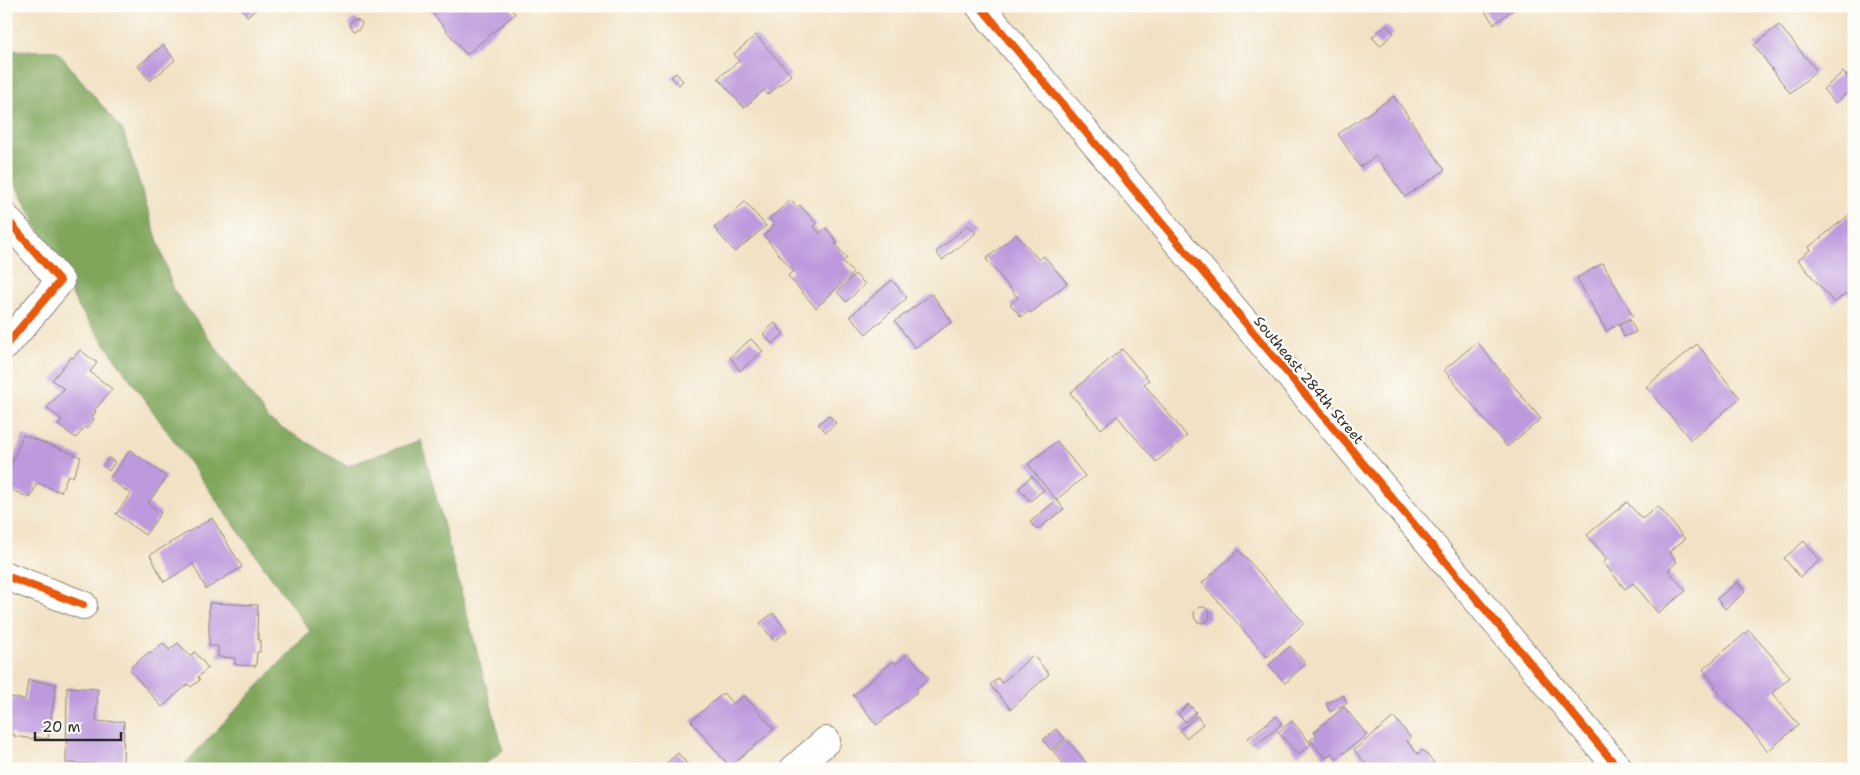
<svg xmlns="http://www.w3.org/2000/svg" width="1860" height="775" font-family="'Shantell Sans',sans-serif">
	<style>
		.forest { fill: #80a65c; stroke: #566844 }
		.building { fill: #bd99dd }
		.lines { fill: none; stroke-linecap: round; stroke-linejoin: round }
		.minor-casing { stroke: #8e8678; stroke-width: 30 }
		.minor { stroke: #fff; stroke-width: 28 }
		.cycleway-casing { stroke: #fdfcf7; stroke-width: 11 }
		.cycleway { stroke: #e8590c; stroke-width: 8 }
		.labels { text-anchor: middle; stroke-width: 5; stroke-linejoin: round; paint-order: stroke }
		.street-label { font-size: 14px; fill: #2b2b2b; stroke: #fdfcf7 }
	</style>
	<rect width="100%" height="100%" fill="#fdfcf7"/>
	<filter id="ink" filterUnits="userSpaceOnUse"><feTurbulence type="fractalNoise" baseFrequency=".02" numOctaves="2"/><feDisplacementMap in="SourceGraphic" scale="10" xChannelSelector="R" yChannelSelector="G"/><feConvolveMatrix kernelMatrix="1 2 1 2 8 2 1 2 1" color-interpolation-filters="sRGB"/></filter>
	<filter id="wash" filterUnits="userSpaceOnUse"><feTurbulence type="fractalNoise" baseFrequency=".0096" numOctaves="4" result="noise"/><feDisplacementMap in="SourceGraphic" scale="20" xChannelSelector="R" yChannelSelector="G"/><feGaussianBlur stdDeviation="1.12" result="paint"/><feColorMatrix in="noise" values="0 0 0 0 0 0 0 0 0 0 0 0 0 0 0 0 0 1.4 0 .05"/><feComposite in="paint" operator="in"/></filter>
	<g filter="url(#wash)">
		<rect width="100%" height="100%" fill="#f2e2c5"/>
		<polygon class="forest" points="6,50 57,51 123,131 173,289 269,420 347,466 421,440 503,750 479,769 180,769 310,631 79,308 6,166"/>
		<g id="blocks">
			<g class="building">
				<polygon points="240,6 261,6 247,16"/>
				<polygon points="427,6 509,6 515,14 466,55"/>
				<polygon points="1481,6 1518,6 1494,24"/>
				<polygon points="357,19 362,23 359,29 353,31 349,25 352,20"/>
				<polygon points="1386,25 1394,33 1380,46 1372,37"/>
				<polygon points="1779,25 1817,71 1790,93 1754,45"/>
				<polygon points="756,35 791,75 768,95 764,90 744,108 718,78 739,61 734,54"/>
				<polygon points="163,45 175,60 150,81 138,66"/>
				<polygon points="1843,72 1854,83 1854,87 1835,103 1823,89"/>
				<polygon points="676,73 683,81 679,85 671,77"/>
				<polygon points="1394,96 1445,170 1405,197 1376,156 1360,167 1338,134"/>
				<polygon points="791,200 797,208 800,205 817,224 814,227 820,233 826,228 838,243 835,244 847,258 843,262 853,273 816,308 788,276 793,271 764,236 774,225 769,219"/>
				<polygon points="745,202 766,226 735,252 714,228"/>
				<polygon points="1854,211 1854,291 1849,295 1846,293 1834,303 1798,260 1811,249 1809,247"/>
				<polygon points="968,225 976,233 942,260 936,252"/>
				<polygon points="1016,234 1039,260 1044,256 1067,283 1031,313 1029,311 1021,317 1010,304 1018,298 986,259"/>
				<polygon points="1603,263 1633,316 1606,331 1577,278"/>
				<polygon points="855,274 865,284 846,302 837,292"/>
				<polygon points="892,280 907,298 866,334 850,316"/>
				<polygon points="932,294 952,322 915,348 895,321"/>
				<polygon points="1630,320 1636,332 1624,337 1619,324"/>
				<polygon points="775,323 784,334 772,344 763,334"/>
				<polygon points="751,339 763,351 740,371 730,357"/>
				<polygon points="1477,342 1541,419 1507,447 1444,370"/>
				<polygon points="1697,344 1740,398 1691,440 1646,387"/>
				<polygon points="1122,349 1149,380 1144,384 1187,436 1156,462 1117,416 1101,429 1070,393"/>
				<polygon points="80,350 97,363 90,372 112,389 94,411 96,412 92,417 94,419 87,429 85,427 76,438 58,425 62,420 47,408 64,389 52,380 71,357 73,358"/>
				<polygon points="829,415 836,423 826,432 818,424"/>
				<polygon points="23,435 81,457 73,477 68,475 61,492 37,483 31,497 29,496 29,498 6,487 6,478"/>
				<polygon points="1057,441 1085,476 1056,500 1028,464"/>
				<polygon points="130,450 167,477 148,503 161,513 145,535 116,514 131,494 109,479"/>
				<polygon points="109,458 115,462 109,471 103,466"/>
				<polygon points="1032,476 1044,490 1030,501 1019,488"/>
				<polygon points="1057,500 1064,509 1037,530 1030,522"/>
				<polygon points="1627,502 1642,519 1658,506 1685,539 1669,552 1677,562 1668,570 1686,591 1658,613 1633,583 1625,589 1603,562 1607,559 1587,535"/>
				<polygon points="212,518 242,567 206,589 193,564 164,582 150,555"/>
				<polygon points="1804,541 1820,560 1800,577 1784,558"/>
				<polygon points="1239,550 1304,623 1267,657 1202,583"/>
				<polygon points="1737,582 1745,592 1725,609 1717,599"/>
				<polygon points="209,603 258,605 257,633 258,633 258,640 260,640 260,652 257,652 256,666 235,665 235,658 218,657 218,646 209,646"/>
				<circle cx="1202" cy="615" r="8"/>
				<polygon points="773,613 787,631 774,641 760,623"/>
				<polygon points="1749,630 1790,677 1772,693 1799,725 1768,751 1714,687 1716,686 1703,669"/>
				<polygon points="163,643 169,650 178,643 190,656 195,652 208,668 198,677 200,680 191,687 188,684 162,707 130,670 132,668 131,667 149,652 150,654"/>
				<polygon points="1290,646 1306,664 1285,683 1269,665"/>
				<polygon points="908,654 929,678 916,689 918,691 877,725 853,695 894,661 896,664"/>
				<polygon points="1033,655 1049,674 1011,709 990,685 998,678 1002,683"/>
				<polygon points="28,680 56,684 48,739 34,737 33,739 14,736 14,734 6,733 6,696 25,700"/>
				<polygon points="67,687 98,689 96,722 124,721 123,765 66,763"/>
				<polygon points="723,693 733,704 744,695 774,729 730,767 691,721"/>
				<polygon points="1343,695 1347,703 1330,712 1326,704"/>
				<polygon points="1188,704 1196,712 1186,722 1178,714"/>
				<polygon points="1344,707 1367,735 1336,759 1332,753 1325,758 1310,740 1317,735 1314,732"/>
				<polygon points="1197,716 1203,724 1186,738 1180,730"/>
				<polygon points="1276,716 1282,724 1255,746 1248,738"/>
				<polygon points="1394,717 1411,738 1407,741 1418,754 1423,750 1439,769 1370,769 1354,750"/>
				<polygon points="1292,721 1311,744 1298,755 1278,732"/>
				<polygon points="1056,729 1065,739 1051,750 1043,740"/>
				<polygon points="1067,740 1091,769 1068,769 1053,751"/>
				<polygon points="678,753 691,769 660,769"/>
			</g>
		</g>
	</g>
	<g filter="url(#ink)">
		<use href="#blocks" fill-opacity="0" stroke="#8e8678" stroke-width="1"/>
		<g class="lines">
			<defs>
				<g id="minor">
					<polyline points="980,6 1619,769"/>
					<polyline points="6,218 60,281 6,345"/>
					<polyline points="6,576 83,605"/>
					<polyline points="794,769 826,741"/>
				</g>
			</defs>
			<use href="#minor" class="minor-casing"/>
			<use href="#minor" class="minor"/>
			<defs>
				<g id="cycleway">
					<polyline points="980,6 1619,769"/>
					<polyline points="6,218 60,281 6,345"/>
					<polyline points="6,576 83,605"/>
				</g>
			</defs>
			<use href="#cycleway" class="cycleway-casing"/>
			<use href="#cycleway" class="cycleway"/>
		</g>
	</g>
	<g class="labels">
		<g class="street-label">
			<text transform="translate(1309 380) rotate(50)" y="5">Southeast 284th Street</text>
		</g>
	</g>
	<rect width="1860" height="775" fill="none" stroke="#fdfcf7" stroke-width="25"/>
	<path d="M35 732v8h86v-8" fill="none" stroke="#2b2b2b" stroke-width="2.5"/>
	<text x="42" y="732" font-size="15" fill="#2b2b2b" stroke="#fdfcf7" stroke-width="4" paint-order="stroke">20 m</text>
</svg>
